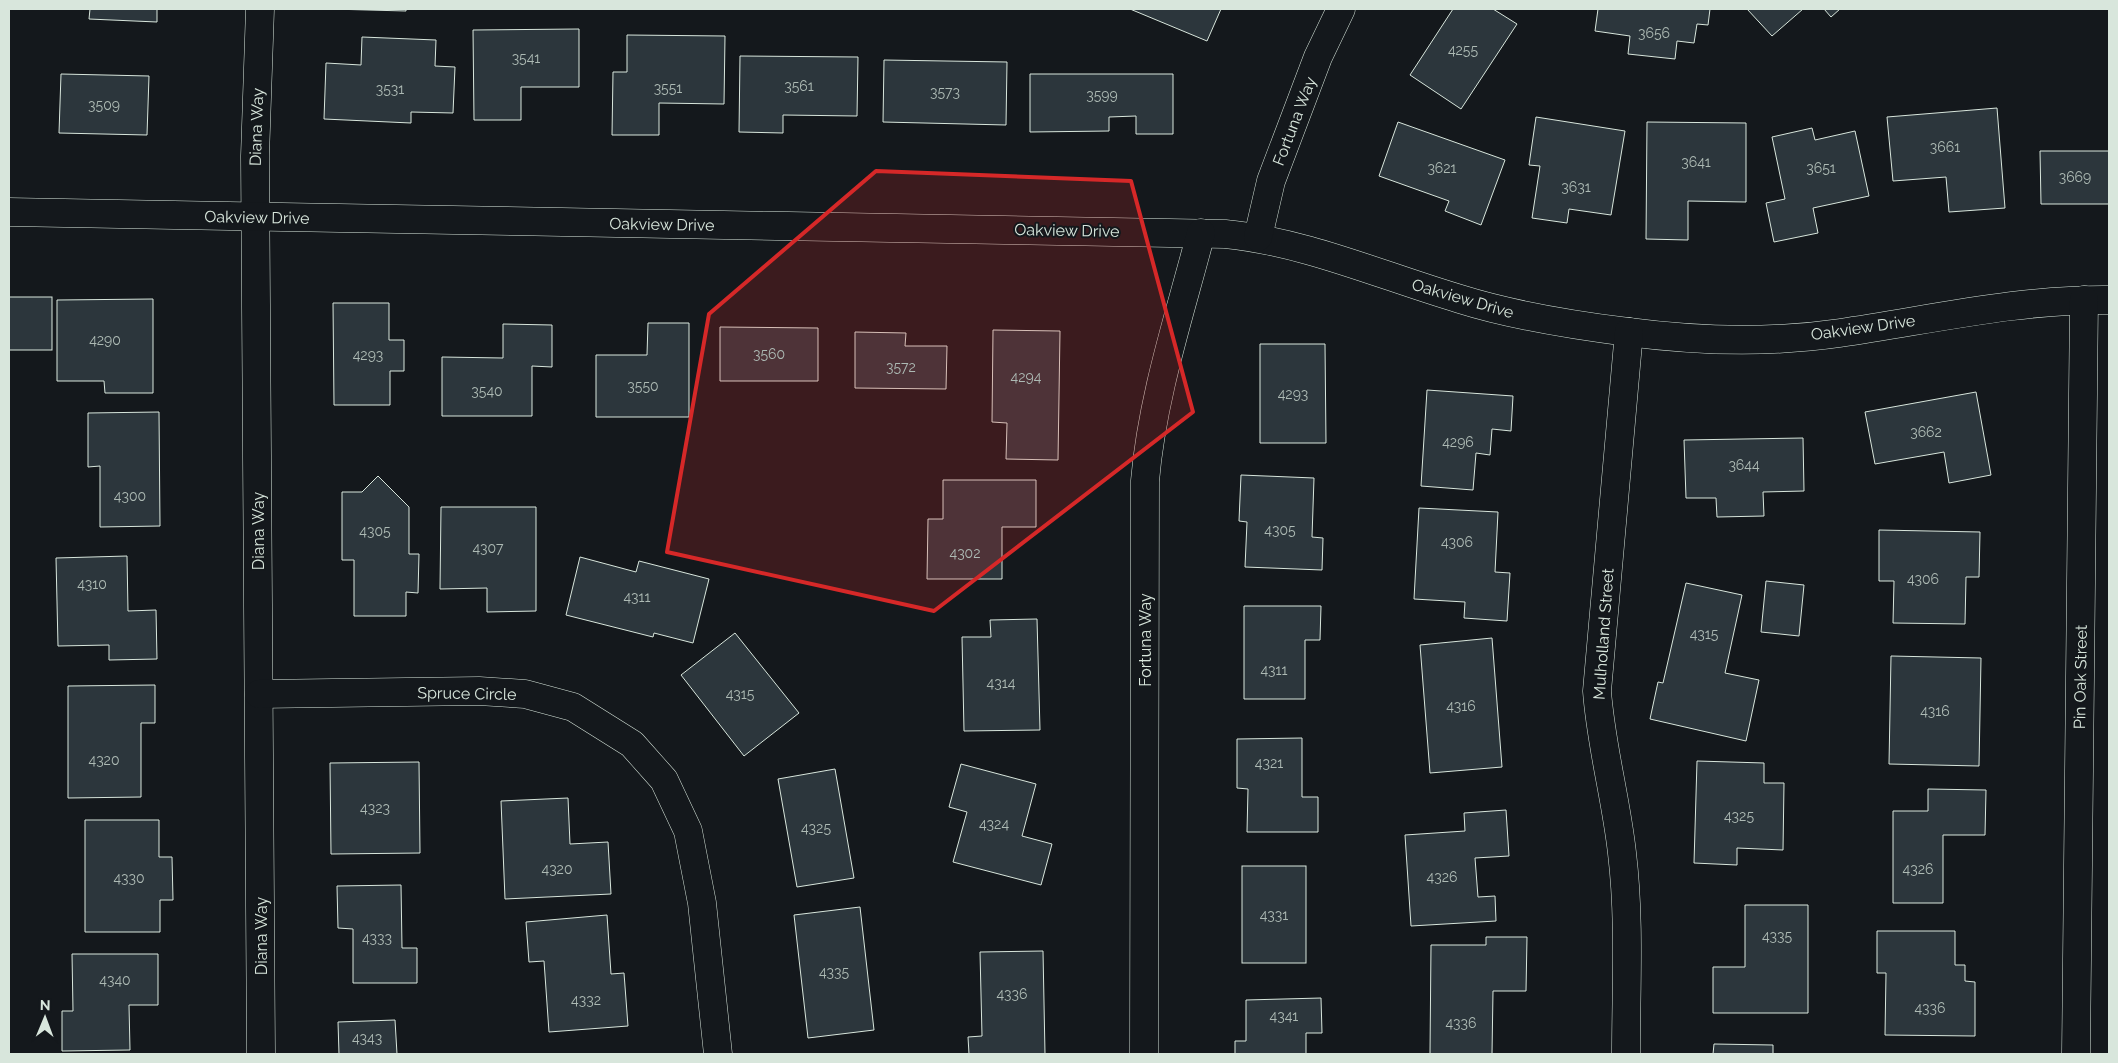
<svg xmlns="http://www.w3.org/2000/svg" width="2118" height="1063" font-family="Raleway,sans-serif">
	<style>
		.building { fill: #2c363c; stroke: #d8e6dc }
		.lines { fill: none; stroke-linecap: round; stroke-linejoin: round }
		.minor-casing { stroke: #d8e6dc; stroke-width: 29 }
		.minor { stroke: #14181c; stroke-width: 28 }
		.marked { fill: #d62828; fill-opacity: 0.2; stroke: #d62828; stroke-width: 4; stroke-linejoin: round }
		.labels { text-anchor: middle; stroke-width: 4; stroke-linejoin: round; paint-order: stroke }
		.number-label { font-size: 14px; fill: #adbab4 }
		.street-label { font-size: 16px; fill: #d8e6dc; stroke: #14181c }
	</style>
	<rect width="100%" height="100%" fill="#14181c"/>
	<g class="building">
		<polygon points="90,9 157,9 157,22 89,19"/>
		<polygon points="330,9 406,9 406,11"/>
		<polygon points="1130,9 1221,9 1207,41"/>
		<polygon points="1453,9 1493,9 1517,24 1461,109 1410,75"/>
		<polygon points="1598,9 1710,9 1708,25 1697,24 1694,43 1677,41 1675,59 1628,54 1630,36 1595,31"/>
		<polygon points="1747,9 1803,9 1772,36"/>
		<polygon points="1824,9 1840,9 1831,17"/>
		<polygon points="579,29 579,87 521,87 521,120 474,120 473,30"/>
		<polygon points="627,35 725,36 724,104 659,103 659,135 612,135 613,72 627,72"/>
		<polygon points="362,37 436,40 435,66 455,67 453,113 411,112 411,123 324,119 326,63 361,65"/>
		<polygon points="740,56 858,57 857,116 783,115 783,133 739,132"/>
		<polygon points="884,60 1007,62 1006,125 883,122"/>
		<polygon points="61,74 149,76 147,135 59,133"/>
		<polygon points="1030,74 1173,74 1173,134 1136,134 1136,116 1109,117 1109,131 1030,132"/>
		<polygon points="1997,108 2005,208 1949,212 1946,177 1893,181 1887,117"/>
		<polygon points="1536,117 1625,131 1611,215 1569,209 1567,223 1532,218 1540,166 1529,165"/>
		<polygon points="1398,122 1505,160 1481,225 1445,211 1449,201 1379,176"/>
		<polygon points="1647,122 1746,123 1746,202 1688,201 1688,240 1646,239"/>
		<polygon points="1812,128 1815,140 1855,131 1869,196 1813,208 1818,233 1774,242 1766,203 1785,199 1772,137"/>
		<polygon points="2040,151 2109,151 2109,204 2041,204"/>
		<rect x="9" y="297" width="43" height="53"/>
		<polygon points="153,299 153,393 105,393 104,381 57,381 57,300"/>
		<polygon points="333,303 389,303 389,340 404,340 404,371 390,371 390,405 334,405"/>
		<polygon points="648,323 689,323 689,417 596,417 596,355 647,355"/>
		<polygon points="503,324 552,325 552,367 532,366 532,416 442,416 442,357 503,358"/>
		<polygon points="720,327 818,328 818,381 720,381"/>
		<polygon points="993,330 1060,331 1058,460 1006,459 1007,423 992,422"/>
		<polygon points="855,332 906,333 905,346 947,346 946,389 855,388"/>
		<polygon points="1260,344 1325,344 1326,443 1260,443"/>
		<polygon points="1427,390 1513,396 1511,431 1492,429 1490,455 1476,453 1473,490 1421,486"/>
		<polygon points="1976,392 1991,475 1949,483 1944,452 1875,464 1865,412"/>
		<polygon points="159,412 160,526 100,527 100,466 88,467 88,413"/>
		<polygon points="1803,438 1804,491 1763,492 1764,516 1717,517 1716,498 1686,498 1684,440"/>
		<polygon points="1241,475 1314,478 1312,537 1323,538 1322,570 1245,567 1247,522 1239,521"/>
		<polygon points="378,476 409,507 409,554 419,554 418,593 406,592 406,616 354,616 354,560 342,560 342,492 362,492"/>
		<polygon points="943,480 1036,480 1036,527 1002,527 1002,579 927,579 928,519 943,519"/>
		<polygon points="441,507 536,507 536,611 487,612 487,588 440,589"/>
		<polygon points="1419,508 1498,512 1495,572 1510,573 1507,621 1464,618 1465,602 1414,599"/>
		<polygon points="1879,530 1980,532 1979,577 1966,577 1965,624 1893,623 1894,581 1879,581"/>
		<polygon points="127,556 128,611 156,610 157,659 109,660 109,645 58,646 56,558"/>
		<polygon points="580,557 636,572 639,561 709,579 693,643 654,633 653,637 566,615"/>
		<polygon points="1766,581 1804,585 1799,636 1761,632"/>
		<polygon points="1686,583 1742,595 1725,673 1759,680 1746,741 1650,719 1658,682 1663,683"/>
		<polygon points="1244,606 1321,606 1320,640 1305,640 1305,699 1244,699"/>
		<polygon points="1037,619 1040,730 964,731 962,637 991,637 990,620"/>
		<polygon points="735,633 799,713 744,756 681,675"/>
		<polygon points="1492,638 1502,767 1430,773 1420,645"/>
		<polygon points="1891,656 1981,658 1979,766 1889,764"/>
		<polygon points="155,685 155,723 141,723 141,797 68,798 68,686"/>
		<polygon points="1302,738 1302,797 1318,797 1318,832 1247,832 1248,789 1237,788 1237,739"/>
		<polygon points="1697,761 1764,763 1764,783 1784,783 1783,850 1737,848 1737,865 1694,863"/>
		<polygon points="419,762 420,853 331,854 330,763"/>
		<polygon points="961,764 1036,784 1022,836 1052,844 1041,885 953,862 967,812 949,807"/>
		<polygon points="835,769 854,878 797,887 778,779"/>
		<polygon points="1928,789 1986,790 1985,835 1943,835 1943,903 1893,903 1893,811 1928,811"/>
		<polygon points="568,798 570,844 608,842 611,894 505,899 501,801"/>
		<polygon points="1506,810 1509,856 1475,858 1478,897 1495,896 1496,921 1411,926 1405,835 1465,831 1464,813"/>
		<polygon points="85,820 159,820 159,857 172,857 173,900 160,900 160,932 85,932"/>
		<rect x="1242" y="866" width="64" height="97"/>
		<polygon points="401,885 402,948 417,948 417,983 353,983 353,929 338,928 337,886"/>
		<polygon points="1745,905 1808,905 1808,1013 1713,1013 1713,967 1745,967"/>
		<polygon points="860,907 874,1030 808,1038 794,915"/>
		<polygon points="607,915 611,974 624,973 628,1026 549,1032 544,961 529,962 526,922"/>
		<polygon points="1877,931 1955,931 1955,965 1965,965 1965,981 1975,982 1975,1036 1885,1035 1886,973 1877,973"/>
		<polygon points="1486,937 1527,937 1526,991 1493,991 1492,1054 1430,1054 1431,945 1486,945"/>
		<polygon points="1043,951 1045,1054 969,1054 968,1037 982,1036 980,952"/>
		<polygon points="72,954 158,954 158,1005 129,1005 130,1050 62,1051 62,1011 73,1011"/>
		<polygon points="1321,998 1322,1033 1306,1033 1306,1054 1235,1054 1235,1041 1246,1041 1246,1000"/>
		<polygon points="395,1020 397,1054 339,1054 338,1022"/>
		<polygon points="1714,1044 1773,1045 1773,1054 1713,1054"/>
	</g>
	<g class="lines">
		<defs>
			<g id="minor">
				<polyline points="260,9 255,156 261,1054"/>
				<path d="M9,212l1216,22c81,8 157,42 235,65 54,17 112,26 168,33 69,9 143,11 212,1 90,-13 178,-34 269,-33"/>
				<polyline points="1258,237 1271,181 1318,57 1341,9"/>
				<polyline points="259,694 479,691 525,694 573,707 632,744 664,780 688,831 702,903 718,1054"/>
				<path d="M1144,1054l1,-573c7,-84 35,-167 56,-248"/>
				<path d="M1626,1054c0,-67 4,-135 -4,-201 -6,-55 -21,-107 -25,-162l32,-359"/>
				<polyline points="2076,1054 2084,300"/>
			</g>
		</defs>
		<use href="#minor" class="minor-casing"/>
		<use href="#minor" class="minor"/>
	</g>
	<path class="marked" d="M876,171l255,10 62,231 -259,199 -267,-59 42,-238z"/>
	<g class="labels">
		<g class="number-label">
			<text x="1654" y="38">3656</text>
			<text x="1463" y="55">4255</text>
			<text x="526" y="63">3541</text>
			<text x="799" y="91">3561</text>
			<text x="668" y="93">3551</text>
			<text x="390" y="94">3531</text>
			<text x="945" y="97">3573</text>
			<text x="1102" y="100">3599</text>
			<text x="104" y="110">3509</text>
			<text x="1945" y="152">3661</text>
			<text x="1696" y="167">3641</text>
			<text x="1442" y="173">3621</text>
			<text x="1821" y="173">3651</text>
			<text x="2075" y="182">3669</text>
			<text x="1576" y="192">3631</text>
			<text x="105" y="345">4290</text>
			<text x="769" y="359">3560</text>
			<text x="368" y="360">4293</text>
			<text x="901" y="372">3572</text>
			<text x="1026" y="382">4294</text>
			<text x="643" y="391">3550</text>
			<text x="487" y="396">3540</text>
			<text x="1293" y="399">4293</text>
			<text x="1926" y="437">3662</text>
			<text x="1458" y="447">4296</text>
			<text x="1744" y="470">3644</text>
			<text x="130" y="501">4300</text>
			<text x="1280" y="535">4305</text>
			<text x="375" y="536">4305</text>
			<text x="1457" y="547">4306</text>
			<text x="488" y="553">4307</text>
			<text x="965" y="558">4302</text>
			<text x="1923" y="584">4306</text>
			<text x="92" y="589">4310</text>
			<text x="637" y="602">4311</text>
			<text x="1704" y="639">4315</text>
			<text x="1274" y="675">4311</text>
			<text x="1001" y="688">4314</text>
			<text x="740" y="699">4315</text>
			<text x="1461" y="711">4316</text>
			<text x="1935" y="716">4316</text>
			<text x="104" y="765">4320</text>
			<text x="1269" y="768">4321</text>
			<text x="375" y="813">4323</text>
			<text x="1739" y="821">4325</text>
			<text x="994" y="829">4324</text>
			<text x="816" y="833">4325</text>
			<text x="557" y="874">4320</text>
			<text x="1918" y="874">4326</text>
			<text x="1442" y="882">4326</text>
			<text x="129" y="883">4330</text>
			<text x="1274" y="920">4331</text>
			<text x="1777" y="941">4335</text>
			<text x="377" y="943">4333</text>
			<text x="834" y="977">4335</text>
			<text x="115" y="985">4340</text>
			<text x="1012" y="999">4336</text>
			<text x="586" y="1005">4332</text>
			<text x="1930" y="1013">4336</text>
			<text x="1284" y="1021">4341</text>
			<text x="1461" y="1028">4336</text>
			<text x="367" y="1043">4343</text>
		</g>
		<g class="street-label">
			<text transform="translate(1294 121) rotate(-69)" y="6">Fortuna Way</text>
			<text transform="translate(256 127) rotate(-88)" y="6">Diana Way</text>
			<text transform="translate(257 217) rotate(1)" y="6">Oakview Drive</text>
			<text transform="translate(662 224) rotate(1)" y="6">Oakview Drive</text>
			<text transform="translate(1067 230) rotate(1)" y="6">Oakview Drive</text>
			<text transform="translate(1463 298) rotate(16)" y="6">Oakview Drive</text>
			<text transform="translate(1863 327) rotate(-8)" y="6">Oakview Drive</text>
			<text transform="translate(258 531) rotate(-90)" y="6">Diana Way</text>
			<text transform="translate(1603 634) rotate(-86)" y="6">Mulholland Street</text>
			<text transform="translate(1145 640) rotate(-90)" y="6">Fortuna Way</text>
			<text transform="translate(2080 677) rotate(-89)" y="6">Pin Oak Street</text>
			<text transform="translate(467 693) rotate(1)" y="6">Spruce Circle</text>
			<text transform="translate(261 936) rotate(-90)" y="6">Diana Way</text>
		</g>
	</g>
	<rect width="2118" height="1063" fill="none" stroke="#d8e6dc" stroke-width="20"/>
	<g transform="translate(45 1018) rotate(1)" stroke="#14181c" stroke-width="4" paint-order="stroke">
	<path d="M0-4L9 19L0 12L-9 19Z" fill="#d8e6dc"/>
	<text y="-8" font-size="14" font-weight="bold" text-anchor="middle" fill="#d8e6dc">N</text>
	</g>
</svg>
